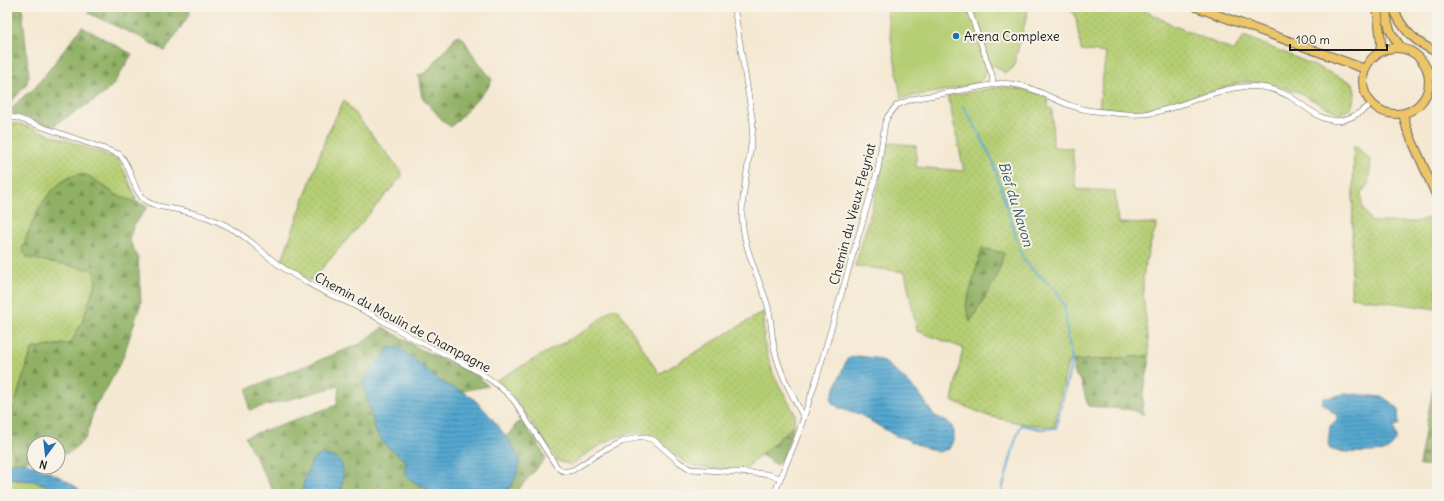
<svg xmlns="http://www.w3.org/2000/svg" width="1444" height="501" font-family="Delius,sans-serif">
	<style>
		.grass { fill: url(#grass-dots); stroke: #687548 }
		.forest { fill: url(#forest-firs); stroke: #566640 }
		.pitch { fill: #b5ce73; stroke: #687548 }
		.water { fill: url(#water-rules); stroke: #386276 }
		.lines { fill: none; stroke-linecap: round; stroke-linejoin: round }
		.stream { stroke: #55a7d0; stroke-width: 2 }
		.street-casing { stroke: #68635c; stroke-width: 6 }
		.primary-casing { stroke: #68635c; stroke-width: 10 }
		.street { stroke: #fff; stroke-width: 5 }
		.primary { stroke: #edc569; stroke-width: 8 }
		.poi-dot { fill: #1f6fb2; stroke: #f7f3e8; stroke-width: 1.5 }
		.labels { text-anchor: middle; stroke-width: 4; stroke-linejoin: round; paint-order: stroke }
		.poi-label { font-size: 13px; fill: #1c1c1c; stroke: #f7f3e8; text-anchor: start }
		.street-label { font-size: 13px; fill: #1c1c1c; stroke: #f7f3e8 }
		.water-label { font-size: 14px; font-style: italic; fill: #365b6d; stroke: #f7f3e8 }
	</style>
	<defs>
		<pattern id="grass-dots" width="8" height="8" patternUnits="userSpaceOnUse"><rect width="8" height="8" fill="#b5ce73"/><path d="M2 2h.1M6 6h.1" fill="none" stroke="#9bb063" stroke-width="1.8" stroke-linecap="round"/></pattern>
		<pattern id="forest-firs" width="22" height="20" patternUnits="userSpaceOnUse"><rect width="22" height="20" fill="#90b165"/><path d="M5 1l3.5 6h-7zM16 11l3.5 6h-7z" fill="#758f52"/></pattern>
		<pattern id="water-rules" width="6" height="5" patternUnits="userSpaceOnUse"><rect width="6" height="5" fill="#55a7d0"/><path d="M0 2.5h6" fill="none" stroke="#4687a8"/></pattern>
	</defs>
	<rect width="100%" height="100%" fill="#f7f3e8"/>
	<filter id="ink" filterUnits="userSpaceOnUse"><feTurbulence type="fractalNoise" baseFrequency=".025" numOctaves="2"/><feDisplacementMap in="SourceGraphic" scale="8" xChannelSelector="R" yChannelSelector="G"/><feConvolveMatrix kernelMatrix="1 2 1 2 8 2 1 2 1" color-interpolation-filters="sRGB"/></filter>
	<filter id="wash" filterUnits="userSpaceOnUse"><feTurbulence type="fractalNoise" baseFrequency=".012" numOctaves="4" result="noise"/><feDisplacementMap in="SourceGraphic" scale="16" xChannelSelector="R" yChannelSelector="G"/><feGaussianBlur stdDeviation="0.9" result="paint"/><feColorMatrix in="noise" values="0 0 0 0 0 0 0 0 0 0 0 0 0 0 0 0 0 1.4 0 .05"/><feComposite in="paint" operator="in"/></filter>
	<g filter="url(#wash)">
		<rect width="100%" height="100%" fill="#f4e8d2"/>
		<g class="grass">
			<polygon points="1069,7 1137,7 1175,26 1234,51 1244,36 1290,55 1353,83 1355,94 1351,109 1339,114 1298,92 1267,83 1242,82 1162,107 1139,111 1099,107 1106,53 1081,50 1076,18"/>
			<path d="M1007,87l24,4 17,7v10l4,1 1,38 19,1 4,41 39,2 3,32 39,1c-6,19 -14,40 -14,60 0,24 6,48 6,72l-75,5 -6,1 -14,65 -29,-3 -37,-8 -36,-15 11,-53 -46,-17 -12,-59 -50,-6 24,-82 7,-42 30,4v21l48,4 -16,-75 45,-8z"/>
			<polygon points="344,100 401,171 402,176 311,281 281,263 325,140"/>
			<polygon points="10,123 20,124 103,153 119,160 136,197 135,202 116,195 89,176 65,264 94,270 96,282 82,322 71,343 49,346 32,349 7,428 7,124"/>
			<polygon points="1354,145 1371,160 1368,185 1361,193 1362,206 1371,222 1415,222 1428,218 1437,254 1437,309 1351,297"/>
			<path d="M612,309h6l41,65 104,-62 1,30 9,32 22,40 -1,11 -50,45c-15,-1 -45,0 -57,-7 -13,-7 -22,-19 -34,-26 -23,-16 -64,15 -82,28l-13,-4 -44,-64 -17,-17 89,-50z"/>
			<polygon points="7,432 15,463 7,463"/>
			<polygon points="7,479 33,481 48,486 61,494 7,494"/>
		</g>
		<g class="forest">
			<polygon points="11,7 22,7 29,76 26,85 7,107 7,13"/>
			<polygon points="93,7 181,7 191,12 165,51 142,38 88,13"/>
			<path d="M82,27l50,27 -19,31 -9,9 -53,33 -21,-9 -17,-4 -3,-3c6,-9 15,-16 24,-22z"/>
			<polygon points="457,35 464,39 471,52 492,80 487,89 451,127 444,122 422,97 418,75 426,73"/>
			<path d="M78,174l11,2 27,19 32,11 -14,19 -5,14 9,19 3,45 -18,54 -18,35 -10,13 -9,33 -17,15 -11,1v-11h-24v14l-10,5 -9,1 -8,-35 25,-79 39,-6 11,-21 14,-40 -2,-12 -66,-12 -6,-9c11,-29 23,-65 56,-75z"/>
			<polygon points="982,248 1004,253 997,277 970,322 966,305"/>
			<polygon points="383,327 422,350 475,374 488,386 461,391 449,387 438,380 426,369 398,348 388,348 382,358 365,376 363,383 366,393 405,460 406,466 418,484 426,487 434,494 340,494 343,477 304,481 302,494 275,494 263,472 245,437 337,405 339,386 249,410 247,389 360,344"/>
			<polygon points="1149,356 1149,365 1143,392 1143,415 1133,410 1088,406 1081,381 1073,372 1074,361"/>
			<polygon points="1437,381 1437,465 1419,465 1434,382"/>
			<polygon points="520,420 536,441 546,458 514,494 505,494 513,482 513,446 506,437"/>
			<polygon points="794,425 784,455 777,465 761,455"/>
		</g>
		<polygon class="pitch" points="886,7 1029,7 1013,68 1005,73 994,65 986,70 983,78 978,83 943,91 901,98"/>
		<g class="water">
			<path d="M388,348c3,0 7,-1 9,0 10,2 32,25 41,32 10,7 22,9 32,16 11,7 48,52 49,65 2,11 -8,24 -14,33h-71c-9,-8 -21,-11 -30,-20l2,-8 -1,-6 -20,-15 -9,-13 -13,-49c4,-12 18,-22 25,-35z"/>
			<path d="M857,356c7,1 17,1 24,4 11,6 32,27 41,37 4,6 7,13 12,18 8,6 13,1 19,14 3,7 -1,14 -4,20l-11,3 -20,-7 -14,-7 -8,-2 -39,-23 -16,-4 -9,-6 -1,-5 16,-39z"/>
			<path d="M1346,393l37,4 15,11 1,17 -5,1c0,4 2,7 2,10 1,5 -6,11 -9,15 -12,1 -48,3 -57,-2l-2,-5 2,-18 7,-7 -1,-5 -5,-2 -1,-4 -8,-4 1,-6 10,-1z"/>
			<polygon points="322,454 336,458 342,464 343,477 340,494 302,494 304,481 312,460"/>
			<path d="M24,462c21,8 43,16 61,32h-24l-13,-8 -15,-5 -26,-2v-16z"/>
		</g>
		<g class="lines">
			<polyline class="stream" points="963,106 978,131 993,162 1022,257 1034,271 1056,290 1065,308 1067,331 1072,360 1056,428 1041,429 1021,425 1016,438 1001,494"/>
		</g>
	</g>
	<g filter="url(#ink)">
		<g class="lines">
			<defs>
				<g id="street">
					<path d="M734,7l19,116c-1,30 -10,60 -11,90 0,32 15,60 25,90 5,16 4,32 8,48 5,23 18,45 29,67"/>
					<polyline points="968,7 992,75 993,84"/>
					<path d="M7,117l10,1 102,36c13,12 13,37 27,47 10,7 26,7 38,10 14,3 30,8 43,15 17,8 29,21 43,32 12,10 25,18 38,25 16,10 33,16 49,24 23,11 44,26 67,37 30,15 69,31 91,58l42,65c5,5 9,5 16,3l28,-18 21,-10 16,-5h6l10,3 25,22 11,7 77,5 13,4"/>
					<path d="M774,494l24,-59 19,-58 54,-184 7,-24 7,-46 3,-7 9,-11 15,-6 90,-16c37,1 58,25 92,28 19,2 39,5 58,2 36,-7 71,-30 109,-26 9,1 20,5 28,9 17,10 34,29 54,24 11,-2 20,-10 29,-16"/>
				</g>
				<g id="primary">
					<polyline points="1196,7 1365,69"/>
					<polyline points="1377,7 1381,42 1380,52"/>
					<path d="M1386,7c1,19 4,27 16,41"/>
					<path d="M1393,7c8,22 22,36 44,45"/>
					<circle cx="1396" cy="81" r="33"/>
					<polyline points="1429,74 1437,71"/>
					<polyline points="1403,114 1407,129 1437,197"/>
				</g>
			</defs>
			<use href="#street" class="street-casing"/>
			<use href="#primary" class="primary-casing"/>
			<use href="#street" class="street"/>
			<use href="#primary" class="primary"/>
		</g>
	</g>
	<circle class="poi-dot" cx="956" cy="36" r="4"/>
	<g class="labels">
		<g class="poi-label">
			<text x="964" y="41">Arena Complexe</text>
		</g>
		<g class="street-label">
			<text transform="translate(852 214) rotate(-75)" y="5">Chemin du Vieux Fleyriat</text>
			<text transform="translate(403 322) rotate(28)" y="5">Chemin du Moulin de Champagne</text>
		</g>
		<g class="water-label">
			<text transform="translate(1016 204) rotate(73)" y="5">Bief du Navon</text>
		</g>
	</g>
	<rect width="1444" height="501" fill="none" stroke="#f7f3e8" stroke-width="24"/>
	<g transform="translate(46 455) rotate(195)"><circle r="19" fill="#f7f3e8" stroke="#9f9d96"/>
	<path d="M0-3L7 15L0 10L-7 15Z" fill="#1f6fb2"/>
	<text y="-6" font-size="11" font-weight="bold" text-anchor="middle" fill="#1c1c1c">N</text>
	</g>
	<path d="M1290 44v6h97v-6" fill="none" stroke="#1c1c1c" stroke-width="2"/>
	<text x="1296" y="44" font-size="12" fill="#1c1c1c" stroke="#f7f3e8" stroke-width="3" paint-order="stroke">100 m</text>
</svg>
